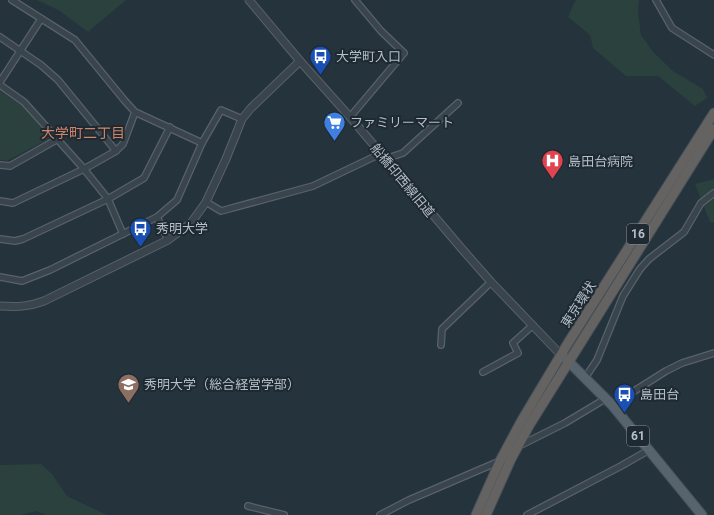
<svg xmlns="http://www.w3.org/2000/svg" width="714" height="515" font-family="Roboto,'Noto Sans JP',sans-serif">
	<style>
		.green { fill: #2a413e }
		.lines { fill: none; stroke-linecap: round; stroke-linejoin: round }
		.minor-casing { stroke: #57626b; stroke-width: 8 }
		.tertiary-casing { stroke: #57626b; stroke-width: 9 }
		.primary-casing { stroke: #455059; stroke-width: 11 }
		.trunk-casing { stroke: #444f58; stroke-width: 11 }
		.minor { stroke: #39444d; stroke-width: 5.5 }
		.tertiary { stroke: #39444d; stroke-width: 7 }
		.primary { stroke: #57636d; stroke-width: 9 }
		.trunk { stroke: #646362; stroke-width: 9 }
		.labels { text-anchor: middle; stroke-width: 4; stroke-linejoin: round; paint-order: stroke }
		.shield { fill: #1e2932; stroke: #87929b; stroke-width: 1 }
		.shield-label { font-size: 12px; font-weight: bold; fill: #b4bfc8 }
		.poi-label { font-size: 13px; fill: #b4bfc8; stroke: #1e2932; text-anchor: start }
		.street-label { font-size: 13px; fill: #b4bfc8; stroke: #1e2932 }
		.neighbourhood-label { font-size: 14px; fill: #d08467; stroke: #1e2932 }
	</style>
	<rect width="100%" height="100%" fill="#25333c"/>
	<g class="green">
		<polygon points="37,0 126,0 88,32 60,11"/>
		<polygon points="576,0 639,0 638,12 641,35 653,52 673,71 703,89 707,98 695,106 658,76 626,76 593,48 590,35 568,17 574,3"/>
		<polygon points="0,91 22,105 50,138 7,161 0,160"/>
		<polygon points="714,179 714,223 710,222 695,184"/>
		<polygon points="41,464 52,474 67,496 107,515 46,515 36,511 21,515 0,515 0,465"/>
	</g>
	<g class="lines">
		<defs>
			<g id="minor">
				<polyline points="12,0 75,40 125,101 135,112 202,143 221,110 242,119"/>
				<polyline points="656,0 672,28 714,55"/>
				<polyline points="0,37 41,65 58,80 116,151 123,144 135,112"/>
				<polyline points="0,82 41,19"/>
				<polyline points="0,85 24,102 84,169 108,199 123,234"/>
				<polyline points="350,117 404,53 381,31 355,0"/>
				<polyline points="385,159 403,153 458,103"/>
				<polyline points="0,165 10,166 56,140"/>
				<polyline points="0,201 13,203 84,169 116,151"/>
				<polyline points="206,202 221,211 313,186 380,154"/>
				<polyline points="157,217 168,240"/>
				<polyline points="0,239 15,241 23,239 108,199 144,178 170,127"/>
				<polyline points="0,277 22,281 50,270 157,217 177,200 202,143"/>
				<polyline points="441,345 442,329 491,282"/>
				<polyline points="483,372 518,353 513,343 533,325"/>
				<polyline points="585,378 597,360 623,296 640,269 649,259 684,232 701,203 714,193"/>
				<polyline points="612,405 666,371 682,363 714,353"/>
				<polyline points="519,446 565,423 605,399"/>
				<polyline points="248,506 284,515"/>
				<polyline points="380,515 409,500 500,461"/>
				<polyline points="527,515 621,466 649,450"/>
			</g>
			<g id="tertiary">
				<polyline points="249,0 300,61 350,117 462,249 491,282 561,355"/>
				<path d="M0,306c17,1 28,1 44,-5l124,-61 23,-17 15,-21 20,-43 16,-40 9,-11 49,-47"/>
			</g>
			<polyline id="primary" points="564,357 612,405 702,515"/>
			<g id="trunk">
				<polyline points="476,515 500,461 522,420 568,343 714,113"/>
				<polyline points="486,515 511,459 530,424 714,129"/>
			</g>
		</defs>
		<use href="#minor" class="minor-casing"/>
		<use href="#tertiary" class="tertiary-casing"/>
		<use href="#primary" class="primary-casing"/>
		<use href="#trunk" class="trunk-casing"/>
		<use href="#minor" class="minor"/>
		<use href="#tertiary" class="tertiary"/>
		<use href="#primary" class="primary"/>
		<use href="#trunk" class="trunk"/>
	</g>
	<defs>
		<symbol id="bus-pin" viewBox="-11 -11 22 30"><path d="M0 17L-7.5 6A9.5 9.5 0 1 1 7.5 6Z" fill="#1a4fb4" stroke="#1e2932"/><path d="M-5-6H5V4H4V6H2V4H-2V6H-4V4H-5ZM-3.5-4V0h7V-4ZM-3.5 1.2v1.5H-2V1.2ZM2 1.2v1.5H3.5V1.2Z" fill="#fff"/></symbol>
		<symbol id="supermarket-pin" viewBox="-11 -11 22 30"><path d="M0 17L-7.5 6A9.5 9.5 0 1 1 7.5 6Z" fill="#3f7fe0" stroke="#1e2932"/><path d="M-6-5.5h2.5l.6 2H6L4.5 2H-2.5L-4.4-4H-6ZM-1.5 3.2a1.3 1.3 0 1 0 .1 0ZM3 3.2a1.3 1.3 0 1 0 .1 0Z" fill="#fff"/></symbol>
		<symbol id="hospital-pin" viewBox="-11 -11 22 30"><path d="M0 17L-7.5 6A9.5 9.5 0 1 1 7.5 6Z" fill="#e0444e" stroke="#1e2932"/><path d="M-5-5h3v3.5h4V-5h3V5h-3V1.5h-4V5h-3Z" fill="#fff"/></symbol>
		<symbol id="university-pin" viewBox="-11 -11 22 30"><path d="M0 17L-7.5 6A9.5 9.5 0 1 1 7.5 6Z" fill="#8d6e63" stroke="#1e2932"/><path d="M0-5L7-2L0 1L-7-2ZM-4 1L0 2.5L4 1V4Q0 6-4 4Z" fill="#fff"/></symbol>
	</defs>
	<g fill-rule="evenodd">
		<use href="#bus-pin" x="308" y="44" width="25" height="34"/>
		<use href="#supermarket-pin" x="322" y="110" width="25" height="34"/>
		<use href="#hospital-pin" x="540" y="148" width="25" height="34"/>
		<use href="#bus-pin" x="128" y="216" width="25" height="34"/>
		<use href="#university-pin" x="116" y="372" width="25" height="34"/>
		<use href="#bus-pin" x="612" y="382" width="25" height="34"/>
	</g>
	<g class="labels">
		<g class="shield">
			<rect x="627" y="224" width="22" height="20" rx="3"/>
			<rect x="627" y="426" width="22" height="20" rx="3"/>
		</g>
		<g class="shield-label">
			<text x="638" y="238">16</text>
			<text x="638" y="440">61</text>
		</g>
		<g class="poi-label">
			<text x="336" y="61">大学町入口</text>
			<text x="350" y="127">ファミリーマート</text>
			<text x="568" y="166">島田台病院</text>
			<text x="156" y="233">秀明大学</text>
			<text x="144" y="389">秀明大学（総合経営学部）</text>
			<text x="640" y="399">島田台</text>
		</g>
		<g class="street-label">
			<text transform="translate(403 180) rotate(50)" y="5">船橋印西線旧道</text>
			<text transform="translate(578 304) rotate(-57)" y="5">東京環状</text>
		</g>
		<g class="neighbourhood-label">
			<text x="83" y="138">大学町二丁目</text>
		</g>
	</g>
</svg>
